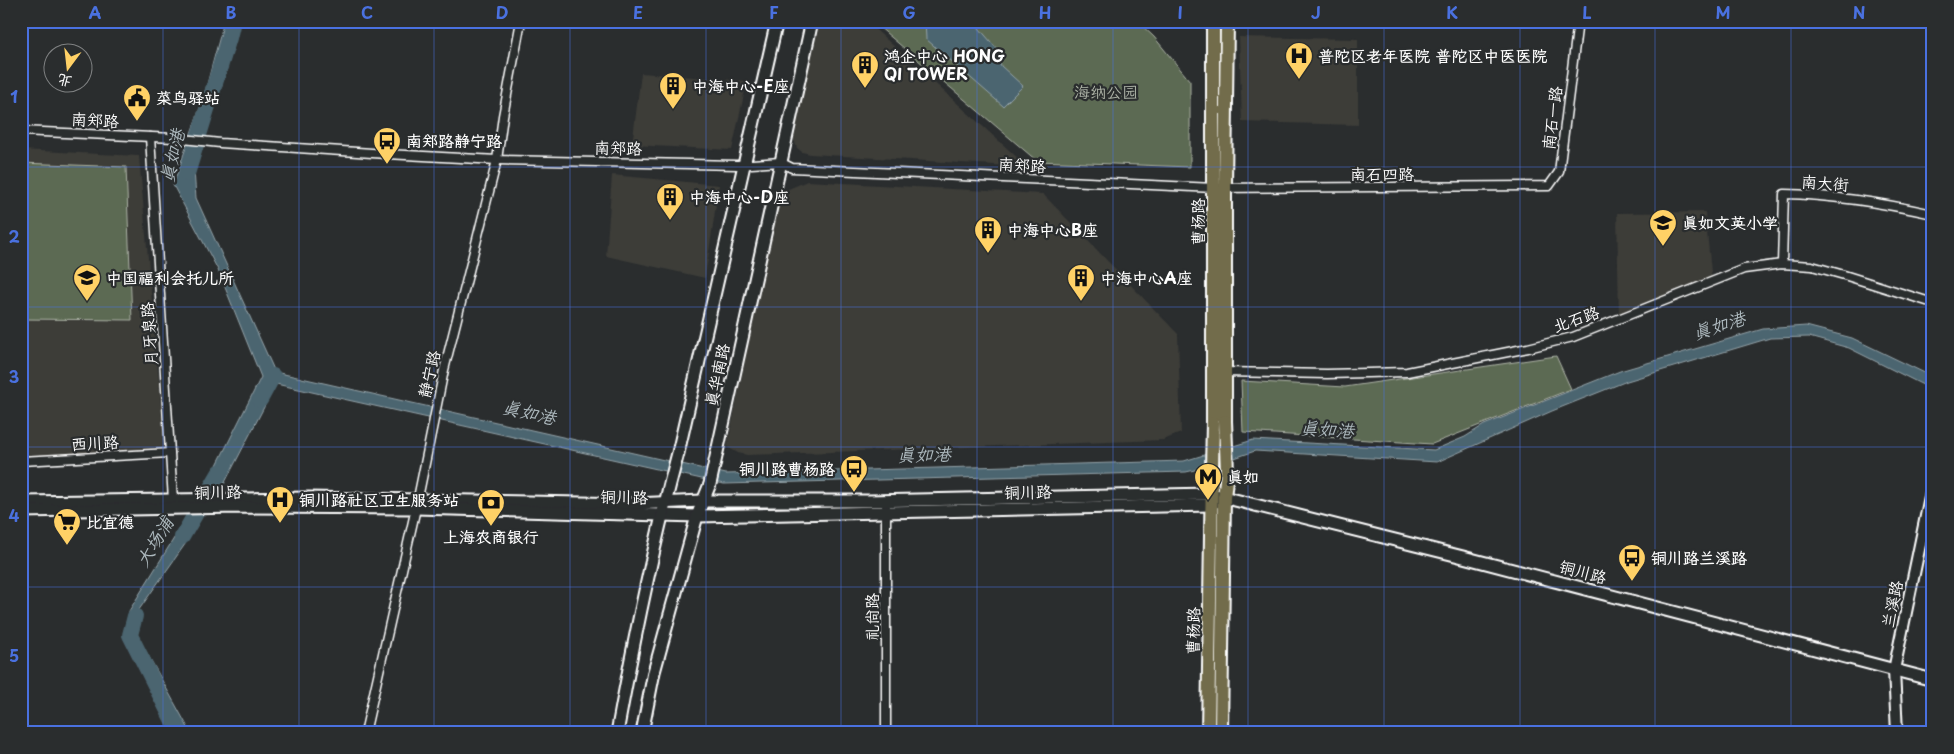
<svg xmlns="http://www.w3.org/2000/svg" width="1954" height="754" font-family="'Playpen Sans','LXGW WenKai TC',sans-serif">
	<style>
		.built { fill: #3c3c38 }
		.green { fill: #5c6a52; stroke: #aeb4a8 }
		.water { fill: #4c6570; stroke: #94a3a9 }
		.lines { fill: none; stroke-linecap: round; stroke-linejoin: round }
		.river { stroke: #4c6570; stroke-width: 16 }
		.minor-casing { stroke: #fff; stroke-width: 11 }
		.tertiary-casing { stroke: #fff; stroke-width: 14 }
		.secondary-casing { stroke: #fff; stroke-width: 15 }
		.primary-casing { stroke: #fff; stroke-width: 16 }
		.minor { stroke: #2a2d2e; stroke-width: 8 }
		.tertiary { stroke: #2a2d2e; stroke-width: 10 }
		.secondary { stroke: #2a2d2e; stroke-width: 11 }
		.primary { stroke: #726c4b; stroke-width: 12 }
		.primary-bridge-casing { stroke: #fff; stroke-width: 16; stroke-linecap: butt }
		.primary-bridge { stroke: #726c4b; stroke-width: 12 }
		.grid { fill: none; stroke: #4a71e0; stroke-width: 1; stroke-opacity: 0.55 }
		.labels { text-anchor: middle; stroke-width: 4.5; stroke-linejoin: round; paint-order: stroke }
		.poi-label { font-size: 16px; font-weight: bold; fill: #fff; stroke: #2a2d2e; text-anchor: start }
		.park-label { font-size: 16px; fill: #aeb4a8; stroke: #2a2d2e }
		.street-label { font-size: 16px; fill: #fff; stroke: #2a2d2e }
		.water-label { font-size: 18px; font-style: italic; fill: #aebabf; stroke: #2a2d2e }
		.neatline { fill: none; stroke: #4a71e0; stroke-width: 2 }
		.grid-label { font-size: 16px; text-anchor: middle; font-weight: bold; fill: #4a71e0 }
	</style>
	<rect width="100%" height="100%" fill="#2a2d2e"/>
	<filter id="ink" filterUnits="userSpaceOnUse"><feTurbulence type="fractalNoise" baseFrequency=".02" numOctaves="2"/><feDisplacementMap in="SourceGraphic" scale="10" xChannelSelector="R" yChannelSelector="G"/><feConvolveMatrix kernelMatrix="1 2 1 2 8 2 1 2 1" color-interpolation-filters="sRGB"/></filter>
	<g filter="url(#ink)">
		<g class="built">
			<polygon points="820,21 866,21 1028,167 810,154 802,152 797,148 792,135"/>
			<polygon points="1239,37 1358,39 1358,125 1242,122"/>
			<polygon points="641,73 747,81 732,150 632,145"/>
			<polygon points="21,150 139,156 165,450 23,457 21,448"/>
			<polygon points="612,175 719,185 705,278 606,256"/>
			<polygon points="807,181 1043,194 1178,334 1181,433 1163,440 747,455 738,453 727,447 776,208 786,190"/>
			<polygon points="1705,212 1712,281 1619,319 1617,213"/>
		</g>
		<g class="green">
			<polygon points="872,21 1137,21 1154,37 1190,81 1190,167 1037,161"/>
			<polygon points="21,163 126,167 132,320 22,319"/>
			<polygon points="1556,356 1571,389 1432,444 1243,432 1241,381 1345,387"/>
		</g>
		<g class="water">
			<polygon points="224,21 235,21 193,155 196,198 275,372 726,474 1184,461 1253,440 1434,450 1465,437 1484,425 1620,371 1763,329 1806,326 1852,338 1933,377 1933,390 1849,348 1809,337 1770,338 1627,381 1552,411 1437,462 1255,451 1208,467 1186,472 724,484 276,384 221,490 202,490 217,465 261,377 218,270 173,185 203,99"/>
			<polygon points="925,21 973,21 997,49 1001,66 1023,86 1003,106 926,39"/>
			<polygon points="200,518 188,540 136,614 137,635 191,733 180,733 175,725 130,635 129,611 176,535 193,519"/>
		</g>
		<g class="lines">
			<g class="river">
				<polyline points="187,174 229,38 233,21"/>
				<polyline points="260,400 273,376"/>
				<polyline points="182,537 220,472"/>
				<polyline points="135,616 130,635 175,725 180,733"/>
			</g>
			<defs>
				<g id="minor">
					<polyline points="21,131 174,138 220,143 387,154 497,160 737,165 780,162 792,168 1214,188 1549,186 1559,172 1578,21"/>
					<polyline points="150,137 173,500"/>
					<path d="M1782,264l2,-70c51,1 99,9 149,20"/>
					<polyline points="1222,372 1327,374 1407,372 1528,348 1573,337 1744,269 1782,264 1812,266 1844,275 1933,303"/>
					<polyline points="21,461 170,453"/>
					<polyline points="365,733 416,508 444,370 497,160 503,116 521,21"/>
					<polyline points="886,733 886,507"/>
				</g>
				<polyline id="tertiary" points="1897,733 1894,670 1933,482"/>
				<g id="secondary">
					<polyline points="21,502 308,498 634,504 702,501 868,501 1211,494 1463,557 1933,680"/>
					<polyline points="21,511 239,507 416,508 697,516 1211,505 1218,500"/>
					<path d="M617,733c17,-94 36,-187 61,-280l99,-432"/>
					<polyline points="642,733 654,672 697,516 710,484 812,21"/>
				</g>
				<g id="primary">
					<polyline points="1213,21 1213,423"/>
					<polyline points="1225,421 1225,187 1227,21"/>
					<polyline points="1208,733 1212,469"/>
					<polyline points="1221,733 1224,497 1227,472"/>
				</g>
			</defs>
			<use href="#minor" class="minor-casing"/>
			<use href="#tertiary" class="tertiary-casing"/>
			<use href="#secondary" class="secondary-casing"/>
			<use href="#primary" class="primary-casing"/>
			<use href="#minor" class="minor"/>
			<use href="#tertiary" class="tertiary"/>
			<use href="#secondary" class="secondary"/>
			<use href="#primary" class="primary"/>
			<defs>
				<g id="primary-bridge">
					<polyline points="1225,421 1227,472"/>
					<polyline points="1212,469 1213,423"/>
				</g>
			</defs>
			<use href="#primary-bridge" class="primary-bridge-casing"/>
			<use href="#primary-bridge" class="primary-bridge"/>
		</g>
	</g>
	<path class="grid" d="M163,21v712M299,21v712M434,21v712M570,21v712M706,21v712M841,21v712M977,21v712M1113,21v712M1248,21v712M1384,21v712M1520,21v712M1655,21v712M1791,21v712M21,167h1912M21,307h1912M21,447h1912M21,587h1912"/>
	<defs>
		<symbol id="hospital-pin" viewBox="-11 -11 22 30"><path d="M0 17L-7.5 6A9.5 9.5 0 1 1 7.5 6Z" fill="#ffd166" stroke="#2a2d2e"/><path d="M-5-5h3v3.5h4V-5h3V5h-3V1.5h-4V5h-3Z" fill="#111"/></symbol>
		<symbol id="building-pin" viewBox="-11 -11 22 30"><path d="M0 17L-7.5 6A9.5 9.5 0 1 1 7.5 6Z" fill="#ffd166" stroke="#2a2d2e"/><path d="M-4-6H4V6H1V3H-1V6H-4ZM-2.5-4.3h1.7v1.8h-1.7ZM.8-4.3h1.7v1.8H.8ZM-2.5-1h1.7V.8h-1.7ZM.8-1h1.7V.8H.8Z" fill="#111"/></symbol>
		<symbol id="civic-pin" viewBox="-11 -11 22 30"><path d="M0 17L-7.5 6A9.5 9.5 0 1 1 7.5 6Z" fill="#ffd166" stroke="#2a2d2e"/><path d="M-.6-6.5H3V-4.5H.6V-3L4-1V1h2V6H-6V1h2V-1L-.6-3ZM-1.2 2.5V6h2.4V2.5Z" fill="#111"/></symbol>
		<symbol id="bus-pin" viewBox="-11 -11 22 30"><path d="M0 17L-7.5 6A9.5 9.5 0 1 1 7.5 6Z" fill="#ffd166" stroke="#2a2d2e"/><path d="M-5-6H5V4H4V6H2V4H-2V6H-4V4H-5ZM-3.5-4V0h7V-4ZM-3.5 1.2v1.5H-2V1.2ZM2 1.2v1.5H3.5V1.2Z" fill="#111"/></symbol>
		<symbol id="school-pin" viewBox="-11 -11 22 30"><path d="M0 17L-7.5 6A9.5 9.5 0 1 1 7.5 6Z" fill="#ffd166" stroke="#2a2d2e"/><path d="M0-5L7-2L0 1L-7-2ZM-4 1L0 2.5L4 1V4Q0 6-4 4Z" fill="#111"/></symbol>
		<symbol id="metro-pin" viewBox="-11 -11 22 30"><path d="M0 17L-7.5 6A9.5 9.5 0 1 1 7.5 6Z" fill="#ffd166" stroke="#2a2d2e"/><path d="M-5.5 5V-5H-3L0 0L3-5H5.5V5H3V-.5L0 4L-3-.5V5Z" fill="#111"/></symbol>
		<symbol id="bank-pin" viewBox="-11 -11 22 30"><path d="M0 17L-7.5 6A9.5 9.5 0 1 1 7.5 6Z" fill="#ffd166" stroke="#2a2d2e"/><path d="M-6-4H6V4H-6ZM0-2.3a2.3 2.3 0 1 0 0 4.6a2.3 2.3 0 1 0 0-4.6Z" fill="#111"/></symbol>
		<symbol id="supermarket-pin" viewBox="-11 -11 22 30"><path d="M0 17L-7.5 6A9.5 9.5 0 1 1 7.5 6Z" fill="#ffd166" stroke="#2a2d2e"/><path d="M-6-5.5h2.5l.6 2H6L4.5 2H-2.5L-4.4-4H-6ZM-1.5 3.2a1.3 1.3 0 1 0 .1 0ZM3 3.2a1.3 1.3 0 1 0 .1 0Z" fill="#111"/></symbol>
	</defs>
	<g fill-rule="evenodd">
		<use href="#hospital-pin" x="1283" y="40" width="32" height="43"/>
		<use href="#building-pin" x="849" y="49" width="32" height="43"/>
		<use href="#building-pin" x="657" y="70" width="32" height="43"/>
		<use href="#civic-pin" x="121" y="82" width="32" height="43"/>
		<use href="#bus-pin" x="371" y="125" width="32" height="43"/>
		<use href="#building-pin" x="654" y="181" width="32" height="43"/>
		<use href="#school-pin" x="1647" y="207" width="32" height="43"/>
		<use href="#building-pin" x="972" y="214" width="32" height="43"/>
		<use href="#school-pin" x="71" y="262" width="32" height="43"/>
		<use href="#building-pin" x="1065" y="262" width="32" height="43"/>
		<use href="#bus-pin" x="838" y="453" width="32" height="43"/>
		<use href="#metro-pin" x="1192" y="461" width="32" height="43"/>
		<use href="#hospital-pin" x="264" y="484" width="32" height="43"/>
		<use href="#bank-pin" x="475" y="487" width="32" height="43"/>
		<use href="#supermarket-pin" x="51" y="506" width="32" height="43"/>
		<use href="#bus-pin" x="1616" y="542" width="32" height="43"/>
	</g>
	<g class="labels">
		<g class="poi-label">
			<text x="884" y="62">鸿企中心 HONG<tspan x="884" dy="18">QI TOWER</tspan></text>
			<text x="1318" y="62">普陀区老年医院 普陀区中医医院</text>
			<text x="692" y="92">中海中心-E座</text>
			<text x="156" y="104">菜鸟驿站</text>
			<text x="406" y="147">南郑路静宁路</text>
			<text x="689" y="203">中海中心-D座</text>
			<text x="1682" y="229">真如文英小学</text>
			<text x="1007" y="236">中海中心B座</text>
			<text x="106" y="284">中国福利会托儿所</text>
			<text x="1100" y="284">中海中心A座</text>
			<text x="835" y="475" text-anchor="end">铜川路曹杨路</text>
			<text x="1227" y="483">真如</text>
			<text x="299" y="506">铜川路社区卫生服务站</text>
			<text x="86" y="528">比宜德</text>
			<text x="491" y="543" text-anchor="middle">上海农商银行</text>
			<text x="1651" y="564">铜川路兰溪路</text>
		</g>
		<g class="park-label">
			<text x="1106" y="98">海纳公园</text>
		</g>
		<g class="street-label">
			<text transform="translate(1552 118) rotate(-83)" y="6">南石一路</text>
			<text transform="translate(95 120) rotate(3)" y="6">南郑路</text>
			<text transform="translate(618 148) rotate(1)" y="6">南郑路</text>
			<text transform="translate(1022 165) rotate(3)" y="6">南郑路</text>
			<text x="1382" y="180">南石四路</text>
			<text transform="translate(1825 183) rotate(4)" y="6">南大街</text>
			<text transform="translate(1198 222) rotate(-90)" y="6">曹杨路</text>
			<text transform="translate(1576 319) rotate(-19)" y="6">北石路</text>
			<text transform="translate(149 334) rotate(-94)" y="6">月牙泉路</text>
			<text transform="translate(429 374) rotate(-77)" y="6">静宁路</text>
			<text transform="translate(717 375) rotate(-78)" y="6">真华南路</text>
			<text transform="translate(95 443) rotate(-3)" y="6">西川路</text>
			<text transform="translate(218 492) rotate(-1)" y="6">铜川路</text>
			<text transform="translate(1028 492) rotate(-1)" y="6">铜川路</text>
			<text transform="translate(624 497) rotate(1)" y="6">铜川路</text>
			<text transform="translate(1583 572) rotate(15)" y="6">铜川路</text>
			<text transform="translate(1892 604) rotate(-78)" y="6">兰溪路</text>
			<text transform="translate(872 617) rotate(-90)" y="6">礼尚路</text>
			<text transform="translate(1193 631) rotate(-89)" y="6">曹杨路</text>
		</g>
		<g class="water-label">
			<text transform="translate(173 156) rotate(-77)" y="6">真如港</text>
			<text transform="translate(1719 326) rotate(-17)" y="6">真如港</text>
			<text transform="translate(529 413) rotate(13)" y="6">真如港</text>
			<text transform="translate(1327 430) rotate(4)" y="6">真如港</text>
			<text transform="translate(924 455) rotate(-1)" y="6">真如港</text>
			<text transform="translate(155 542) rotate(-59)" y="6">大场浦</text>
		</g>
	</g>
	<rect width="1954" height="754" fill="none" stroke="#2a2d2e" stroke-width="55"/>
	<g transform="translate(68 68) rotate(195)"><circle r="24" fill="#2a2d2e" stroke="#7f8182"/>
	<path d="M0-4L9 19L0 12L-9 19Z" fill="#ffd166"/>
	<text y="-8" font-size="14" font-weight="bold" text-anchor="middle" fill="#ffffff">北</text>
	</g>
	<rect x="28" y="28" width="1898" height="698" class="neatline"/>
	<g class="grid-label">
		<text x="95" y="19">A</text>
		<text x="231" y="19">B</text>
		<text x="367" y="19">C</text>
		<text x="502" y="19">D</text>
		<text x="638" y="19">E</text>
		<text x="774" y="19">F</text>
		<text x="909" y="19">G</text>
		<text x="1045" y="19">H</text>
		<text x="1180" y="19">I</text>
		<text x="1316" y="19">J</text>
		<text x="1452" y="19">K</text>
		<text x="1587" y="19">L</text>
		<text x="1723" y="19">M</text>
		<text x="1859" y="19">N</text>
		<text x="14" y="103">1</text>
		<text x="14" y="243">2</text>
		<text x="14" y="383">3</text>
		<text x="14" y="522">4</text>
		<text x="14" y="662">5</text>
	</g>
</svg>
